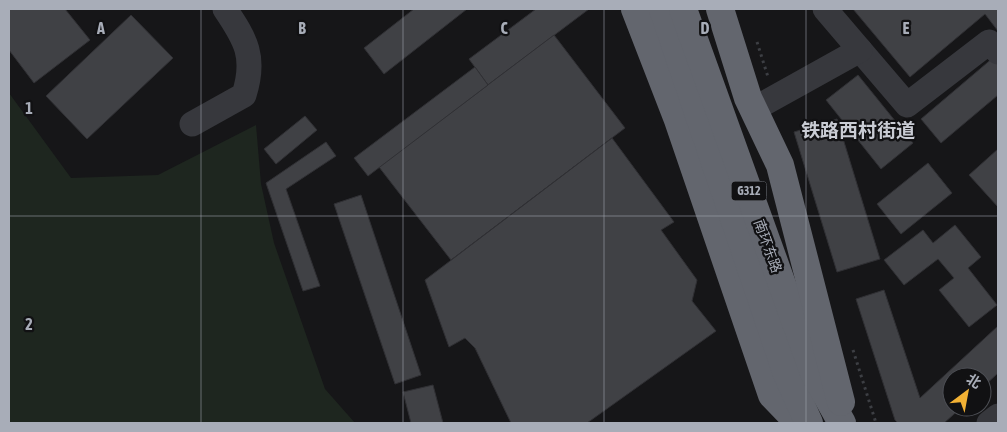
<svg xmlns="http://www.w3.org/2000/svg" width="1007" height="432" font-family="'Asap Condensed','Noto Sans SC',sans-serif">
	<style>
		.green { fill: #1e261f }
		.building { fill: #404145; stroke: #303034 }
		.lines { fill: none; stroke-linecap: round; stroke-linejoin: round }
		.path { stroke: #3d3f44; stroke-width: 3; stroke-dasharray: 2.5 4; stroke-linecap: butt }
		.minor { stroke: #37383d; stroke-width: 25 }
		.highway { stroke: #63666e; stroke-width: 28 }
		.grid { fill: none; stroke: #a8adb8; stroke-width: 1; stroke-opacity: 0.55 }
		.labels { text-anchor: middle; stroke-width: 4.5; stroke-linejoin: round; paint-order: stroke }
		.shield { fill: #111113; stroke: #7b7e86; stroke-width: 1 }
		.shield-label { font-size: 12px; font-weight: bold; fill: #a8adb8 }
		.street-label { font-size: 14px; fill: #a8adb8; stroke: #111113 }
		.district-label { font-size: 19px; font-weight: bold; fill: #c9ccd4; stroke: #111113 }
		.grid-label { font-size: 16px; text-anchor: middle; font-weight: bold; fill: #a8adb8; stroke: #111113; stroke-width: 4.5; stroke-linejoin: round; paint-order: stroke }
	</style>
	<rect width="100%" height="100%" fill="#161618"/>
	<polygon class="green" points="9,93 71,178 158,175 256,125 261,184 274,243 325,389 355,423 9,423"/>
	<g class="building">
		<polygon points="9,9 65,9 90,40 34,83 9,50"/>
		<polygon points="414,9 467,9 384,74 364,48"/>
		<polygon points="536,9 589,9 488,85 469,59"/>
		<polygon points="853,9 998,9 998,31 985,14 910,77"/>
		<polygon points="131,15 173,58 87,139 46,96"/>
		<polygon points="554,35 625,128 451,260 379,167"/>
		<polygon points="994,57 998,62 998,95 941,143 921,119"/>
		<polygon points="475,67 488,85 368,176 354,158"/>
		<polygon points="858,75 913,143 881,169 826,100"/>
		<polygon points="305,116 317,130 276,164 264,149"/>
		<polygon points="837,119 880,259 837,272 794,132"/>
		<polygon points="612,138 674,222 661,230 697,280 692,301 716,331 587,423 511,423 475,348 465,338 449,347 425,280"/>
		<polygon points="326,142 336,156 286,189 320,286 303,291 266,183"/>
		<polygon points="998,149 998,207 969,175"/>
		<polygon points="928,163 952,193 901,234 877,204"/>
		<polygon points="361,195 421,375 395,384 334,204"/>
		<polygon points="955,225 981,257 968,268 997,305 969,327 939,290 954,278 938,259 904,285 884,260 923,230 933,243"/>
		<polygon points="884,290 920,398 998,326 998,373 982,388 982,377 952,377 952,407 962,407 944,423 898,423 895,420 856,299"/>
		<polygon points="433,385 443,423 411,423 403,392"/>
	</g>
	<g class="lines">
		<g class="path">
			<polyline points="757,42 768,77"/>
			<polyline points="853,350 876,423"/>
		</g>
		<g class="minor">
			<polyline points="860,50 907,105 989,42 998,52"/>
			<polyline points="754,109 860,50 825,9"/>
			<path d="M192,124l52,-29c12,-38 2,-55 -19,-86"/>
			<polyline points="989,423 998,416"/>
		</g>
		<g class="highway">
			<polyline points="635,9 678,120 772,395 799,423"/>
			<polyline points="663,9 787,374 809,423"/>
			<polyline points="683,9 814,373 842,423"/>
			<polyline points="720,9 748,98 780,165 841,402"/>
		</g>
	</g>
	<path class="grid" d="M201,9v414M403,9v414M604,9v414M806,9v414M9,216h989"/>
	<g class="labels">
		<rect class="shield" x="731.5" y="181.5" width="35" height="19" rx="4"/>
		<g class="shield-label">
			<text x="749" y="195">G312</text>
		</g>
		<g class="street-label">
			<text transform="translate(768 246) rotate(70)" y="5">南环东路</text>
		</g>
		<g class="district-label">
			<text x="858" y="137">铁路西村街道</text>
		</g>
	</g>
	<g class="grid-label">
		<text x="101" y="34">A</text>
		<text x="302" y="34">B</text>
		<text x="504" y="34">C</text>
		<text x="705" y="34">D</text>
		<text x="906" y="34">E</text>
		<text x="29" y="114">1</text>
		<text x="29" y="330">2</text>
	</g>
	<rect width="1007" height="432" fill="none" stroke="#a8adb8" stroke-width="20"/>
	<g transform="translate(967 392) rotate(32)"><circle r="24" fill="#111113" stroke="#4d4f55"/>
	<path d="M0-4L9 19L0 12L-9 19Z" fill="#f2b134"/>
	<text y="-8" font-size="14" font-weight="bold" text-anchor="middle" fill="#a8adb8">北</text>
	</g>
</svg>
